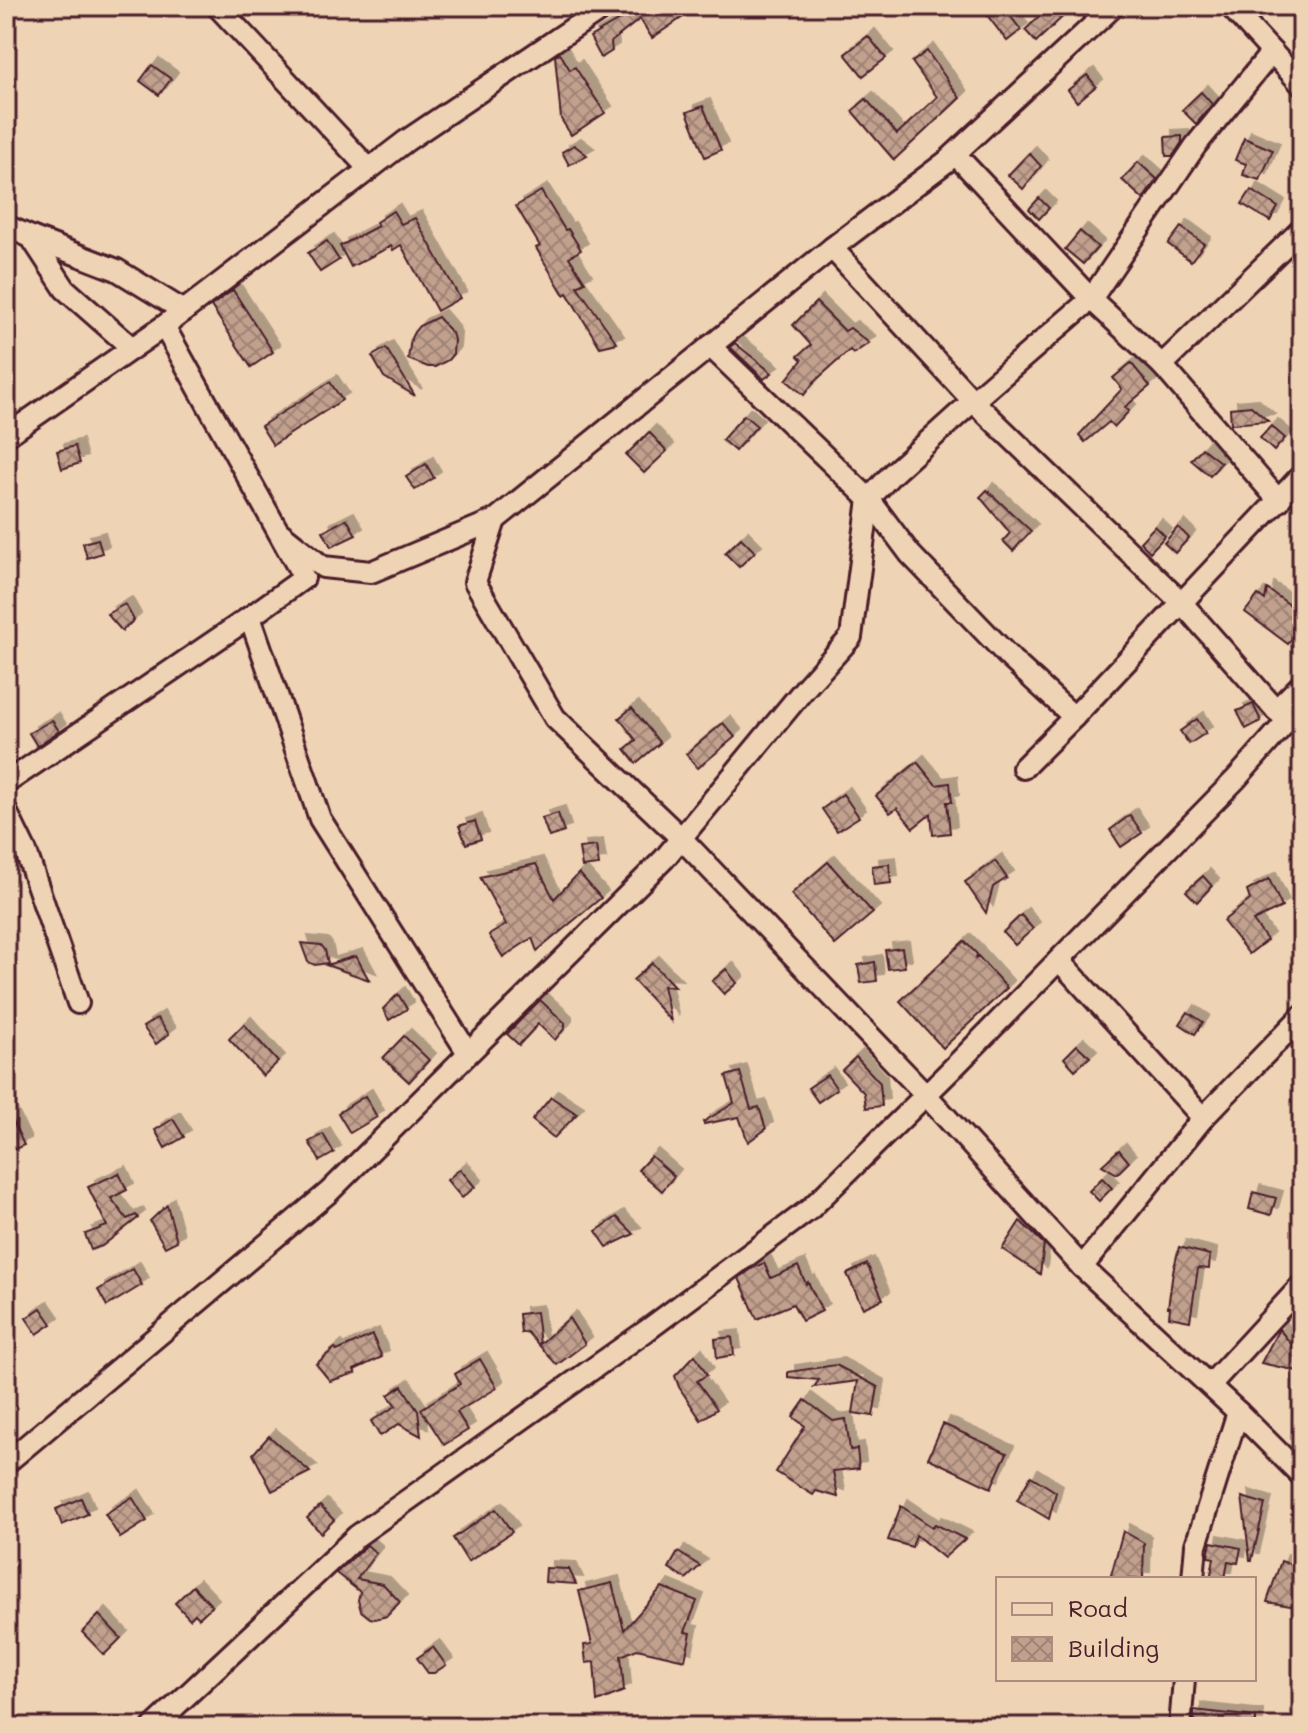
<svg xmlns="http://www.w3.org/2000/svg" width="1308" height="1733" font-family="Mali,sans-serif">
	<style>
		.building { fill: url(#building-cross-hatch); stroke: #4a1f2b; stroke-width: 2; filter: url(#shadow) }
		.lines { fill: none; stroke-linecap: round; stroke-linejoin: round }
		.street-casing { stroke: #4a1f2b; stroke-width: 26 }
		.street { stroke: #efd3b5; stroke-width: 20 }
	</style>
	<defs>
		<pattern id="building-cross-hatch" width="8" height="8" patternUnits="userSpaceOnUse" patternTransform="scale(2)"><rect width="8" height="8" fill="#c1a18e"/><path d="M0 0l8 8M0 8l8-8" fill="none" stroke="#9f8374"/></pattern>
		<filter id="shadow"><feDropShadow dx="7" dy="-7" stdDeviation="0" flood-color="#0004"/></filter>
	</defs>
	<rect width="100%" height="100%" fill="#efd3b5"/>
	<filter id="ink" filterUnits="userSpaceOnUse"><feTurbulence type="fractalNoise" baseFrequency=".0125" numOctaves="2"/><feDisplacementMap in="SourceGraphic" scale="16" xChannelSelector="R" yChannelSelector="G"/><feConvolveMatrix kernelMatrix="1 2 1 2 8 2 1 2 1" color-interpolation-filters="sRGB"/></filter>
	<g filter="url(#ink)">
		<g class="building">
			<polygon points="651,6 680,6 686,15 652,38 640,19 611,42 612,51 601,58 590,37 636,10 639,14"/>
			<polygon points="980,6 1003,6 1021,30 1007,41"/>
			<polygon points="1050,6 1074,6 1036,42 1025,30"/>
			<polygon points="868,36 886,58 863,76 845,54"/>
			<polygon points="927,51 960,98 894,160 852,111 866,99 897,134 937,97 912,62"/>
			<polygon points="560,53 570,70 575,67 605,113 571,135 561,119 555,56"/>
			<polygon points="152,65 171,79 159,95 140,81"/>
			<polygon points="1087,75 1096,86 1077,102 1068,90"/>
			<polygon points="1201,92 1212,104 1196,124 1182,110"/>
			<polygon points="703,106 721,150 705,157 687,112"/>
			<polygon points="1182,136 1182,142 1173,156 1166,156 1165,137"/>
			<polygon points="1244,138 1273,150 1260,180 1243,175 1246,164 1235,160"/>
			<polygon points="574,145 587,155 569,165 562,152"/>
			<polygon points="1029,153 1041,166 1023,189 1008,175"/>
			<polygon points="1138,162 1157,179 1143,199 1122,180"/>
			<polygon points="1251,190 1278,207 1270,221 1242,204"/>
			<polygon points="541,191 565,230 568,229 581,250 569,257 585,282 577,286 617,343 600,347 567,293 564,295 536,248 540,246 516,206"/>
			<polygon points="1039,198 1049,208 1039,219 1029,209"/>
			<polygon points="393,211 401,224 415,218 460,298 437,311 401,245 393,250 391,246 351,267 340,246 378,226 376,222"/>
			<polygon points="1181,227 1204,244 1191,261 1168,244"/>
			<polygon points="1080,231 1098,247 1083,264 1065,249"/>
			<polygon points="327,241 339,260 320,272 308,253"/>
			<polygon points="233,290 273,352 251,367 211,306"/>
			<polygon points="816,302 845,331 850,328 869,343 853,354 850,350 815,381 804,395 786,380 802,360 798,356 811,345 793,325"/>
			<polygon points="438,317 452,333 454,340 453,354 448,360 435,367 428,367 408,359 411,338 414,332 419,326"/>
			<polygon points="735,343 772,373 764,379 731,348 730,347"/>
			<polygon points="386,348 415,396 384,377 372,356"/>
			<polygon points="1131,363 1150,386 1125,407 1129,411 1114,427 1109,422 1085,442 1079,435 1122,389 1113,378"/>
			<polygon points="330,382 342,400 273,445 261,426"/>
			<polygon points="1251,406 1268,421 1231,424 1230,408"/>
			<polygon points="744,415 757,426 735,451 722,440"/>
			<polygon points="1271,426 1285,438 1274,451 1260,438"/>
			<polygon points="649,432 667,451 644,473 626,455"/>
			<polygon points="75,446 80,463 62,469 57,451"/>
			<polygon points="1202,448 1221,463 1210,476 1191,460"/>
			<polygon points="426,464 434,478 415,490 406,477"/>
			<polygon points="987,490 1031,531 1013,551 1003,541 1010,533 980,497"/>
			<polygon points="347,519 356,535 331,547 323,531"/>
			<polygon points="1155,526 1165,536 1150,552 1140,542"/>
			<polygon points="1178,527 1189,538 1175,553 1164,543"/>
			<polygon points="741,538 755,552 739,567 725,553"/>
			<polygon points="98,539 102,553 87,558 83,543"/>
			<polygon points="1267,589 1300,612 1293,624 1299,628 1288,644 1245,612 1258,595 1265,600"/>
			<polygon points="125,604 134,620 122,631 107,614"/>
			<polygon points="1253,704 1261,721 1246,729 1237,711"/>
			<polygon points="632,708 660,743 636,763 625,749 636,740 619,718"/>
			<polygon points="1197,719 1206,733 1189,744 1180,731"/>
			<polygon points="52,720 59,731 37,746 29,733"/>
			<polygon points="723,723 735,737 698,768 686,754"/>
			<polygon points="917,762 936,785 950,783 952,802 947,802 950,833 933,835 931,814 913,828 897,808 890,813 876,796"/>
			<polygon points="843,794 859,817 837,831 822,809"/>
			<polygon points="558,813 564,832 549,837 542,818"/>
			<polygon points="1130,815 1142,833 1121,847 1110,830"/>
			<polygon points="475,821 481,839 466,844 459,826"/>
			<polygon points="596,846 599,865 582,867 579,848"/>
			<polygon points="995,861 1007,878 993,887 986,913 965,882"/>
			<polygon points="828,862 873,913 835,945 791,894"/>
			<polygon points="536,864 554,899 579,873 601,898 537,951 532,938 503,957 489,935 506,925 480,877"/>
			<polygon points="889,864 891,883 874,885 872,866"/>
			<polygon points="1203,876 1212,886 1197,902 1186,891"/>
			<polygon points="1269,879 1282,907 1253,921 1267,940 1249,954 1223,921 1250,900 1247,891"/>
			<polygon points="1021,915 1033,929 1015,945 1003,932"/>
			<polygon points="964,941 977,954 976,958 978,956 1007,988 943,1048 900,1001"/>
			<polygon points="301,943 321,945 325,950 328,963 315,965 308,962"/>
			<polygon points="902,948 905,967 888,969 885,950"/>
			<polygon points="356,956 369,980 326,965"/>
			<polygon points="875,962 877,981 861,983 858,965"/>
			<polygon points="652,963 675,987 663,986 671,1021 633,980"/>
			<polygon points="726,969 737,983 724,994 712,981"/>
			<polygon points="398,994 407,1009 389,1020 383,1009"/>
			<polygon points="540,1000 565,1023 565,1028 555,1040 538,1024 519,1045 507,1034"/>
			<polygon points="1188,1012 1203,1022 1195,1034 1180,1024"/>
			<polygon points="157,1018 169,1034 156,1044 143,1027"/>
			<polygon points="244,1024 278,1062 263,1076 229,1039"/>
			<polygon points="404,1036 429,1060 409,1082 383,1058"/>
			<polygon points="1077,1045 1090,1057 1075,1070 1064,1058"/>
			<polygon points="856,1057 880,1083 882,1106 866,1108 864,1093 842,1070"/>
			<polygon points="740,1072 751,1109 759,1107 766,1129 748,1142 739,1117 704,1124 703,1122 734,1103 726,1076"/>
			<polygon points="827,1075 837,1089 818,1102 808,1088"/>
			<polygon points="365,1096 377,1117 350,1133 338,1113"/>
			<polygon points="551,1097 577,1114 554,1138 532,1120"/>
			<polygon points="6,1107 24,1145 6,1153"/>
			<polygon points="173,1119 184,1137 165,1148 155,1130"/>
			<polygon points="323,1134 334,1153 320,1161 309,1142"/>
			<polygon points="1119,1150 1129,1162 1117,1174 1102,1165"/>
			<polygon points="651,1156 674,1176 662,1191 638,1170"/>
			<polygon points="460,1169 475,1187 462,1198 447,1180"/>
			<polygon points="119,1173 127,1190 111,1198 127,1219 136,1215 138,1218 102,1246 91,1250 85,1234 107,1226 88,1187"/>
			<polygon points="1102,1178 1112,1188 1099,1201 1089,1191"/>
			<polygon points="1253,1192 1276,1198 1271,1215 1249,1209"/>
			<polygon points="167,1205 177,1241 165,1247 150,1221"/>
			<polygon points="617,1217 634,1234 607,1247 596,1231"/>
			<polygon points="1020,1221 1044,1244 1040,1274 1002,1249"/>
			<polygon points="1179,1247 1210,1255 1209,1269 1198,1268 1190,1321 1169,1317 1170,1307 1168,1307 1173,1272"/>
			<polygon points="764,1263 771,1278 798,1266 806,1284 808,1282 822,1311 802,1321 793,1304 757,1319 739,1278 753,1268"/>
			<polygon points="867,1264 883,1299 863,1308 847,1274"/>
			<polygon points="133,1269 142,1285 107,1306 98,1290"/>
			<polygon points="41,1308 52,1324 37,1334 26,1318"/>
			<polygon points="536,1312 540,1344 569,1318 585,1344 557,1365 527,1332 521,1333 519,1314"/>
			<polygon points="1279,1329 1302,1357 1302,1372 1261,1363"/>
			<polygon points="372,1335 382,1357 354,1370 356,1373 330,1381 316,1364 335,1348 337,1351"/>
			<polygon points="732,1337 734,1355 717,1358 715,1339"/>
			<polygon points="695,1355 707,1375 697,1381 717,1409 701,1420 679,1387 675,1376"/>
			<polygon points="480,1359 497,1388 457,1412 468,1430 444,1445 421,1409 460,1384 455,1374"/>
			<polygon points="836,1365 878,1387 873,1416 853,1413 858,1381 814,1387 819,1380 788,1377 788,1372"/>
			<polygon points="402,1386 418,1411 421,1436 399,1424 380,1436 371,1421 396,1406 388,1395"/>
			<polygon points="805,1400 833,1421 846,1419 850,1450 857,1449 859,1468 833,1471 838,1497 816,1491 813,1495 776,1472 805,1426 793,1417"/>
			<polygon points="943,1424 1007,1453 991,1488 928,1458"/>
			<polygon points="269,1436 310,1472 272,1491 253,1454"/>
			<polygon points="1031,1476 1056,1492 1049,1519 1017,1500"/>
			<polygon points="132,1497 147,1521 120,1538 105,1514"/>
			<polygon points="1242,1497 1265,1504 1252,1560 1250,1560"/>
			<polygon points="81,1498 88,1514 62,1525 56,1509"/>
			<polygon points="320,1506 334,1520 321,1533 307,1518"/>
			<polygon points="901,1506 932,1527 935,1524 965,1539 944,1558 916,1535 912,1547 888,1540"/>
			<polygon points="496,1509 512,1532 468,1562 453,1538"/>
			<polygon points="1123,1531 1144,1543 1143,1579 1110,1579"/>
			<polygon points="1211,1542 1241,1548 1238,1563 1228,1561 1225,1579 1210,1579 1214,1558 1208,1557"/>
			<polygon points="367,1545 376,1553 357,1579 383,1584 400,1602 387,1616 375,1619 370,1618 361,1611 358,1600 360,1592 336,1573"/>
			<polygon points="678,1552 700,1566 686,1579 669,1568"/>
			<polygon points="1281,1561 1298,1567 1302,1608 1267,1602"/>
			<polygon points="546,1568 569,1569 576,1584 545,1582"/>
			<polygon points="612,1583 624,1630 662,1587 697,1601 685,1632 691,1633 685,1660 637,1649 621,1656 624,1691 597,1702 594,1662 586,1663 584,1645 592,1644 579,1591"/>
			<polygon points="193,1586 212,1606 199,1618 195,1614 190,1619 175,1603"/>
			<polygon points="99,1615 121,1638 104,1655 82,1632"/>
			<polygon points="433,1647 446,1665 434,1673 428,1673 417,1658"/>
			<polygon points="1194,1710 1256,1717 1256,1727 1212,1727 1194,1720"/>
		</g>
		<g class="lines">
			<defs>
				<g id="street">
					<polyline points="217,6 369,169"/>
					<polyline points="1230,6 1302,85"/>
					<polyline points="955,154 1091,299 1162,365 1302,229"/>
					<polyline points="6,226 31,237 65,289 132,348"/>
					<polyline points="31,237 117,270 184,311"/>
					<polyline points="832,248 973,401 1182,603 1276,710"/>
					<polyline points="164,326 304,578 250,617 320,819 468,1053"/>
					<polyline points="710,346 869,499 910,554 1012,660 1074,717"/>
					<polyline points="1162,365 1279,501"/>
					<polyline points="6,436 164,326 406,141 606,6"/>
					<polyline points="495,520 832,248 946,162 1114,6"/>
					<polyline points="279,532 323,567 371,572 495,520 475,582 555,718 681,838 926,1095 1082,1267 1238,1412 1302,1476"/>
					<polyline points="1023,768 1074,717 1302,475"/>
					<polyline points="6,783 250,617"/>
					<polyline points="6,811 26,852 78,1003"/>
					<polyline points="1059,960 1203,1118 1302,1016"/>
					<polyline points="1082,1267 1203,1118"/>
					<polyline points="1210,1385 1302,1285"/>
					<polyline points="6,1463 329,1192 664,859 806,687 851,637 869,499 892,474 973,401 1091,299 1196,145 1272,52"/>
					<polyline points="1193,1579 1196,1545 1238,1412"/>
					<polyline points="153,1727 357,1536 646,1331 810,1209 951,1070 1236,779 1288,720 1276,710 1302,684"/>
					<polyline points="1180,1727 1184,1679"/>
				</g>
			</defs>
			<use href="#street" class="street-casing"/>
			<use href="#street" class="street"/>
		</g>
	</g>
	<rect width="1308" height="1733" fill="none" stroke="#efd3b5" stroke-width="32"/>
	<rect x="16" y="16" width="1276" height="1701" fill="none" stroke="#4a1f2b" stroke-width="3" filter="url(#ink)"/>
	<rect x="996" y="1577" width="260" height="104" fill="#efd3b5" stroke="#ad8b7e" stroke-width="2"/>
	<rect x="1012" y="1603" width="40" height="12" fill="#efd3b5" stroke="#ad8b7e" stroke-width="2"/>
	<text x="1068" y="1617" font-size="24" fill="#4a1f2b">Road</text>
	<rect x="1012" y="1637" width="40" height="24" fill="url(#building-cross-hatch)" stroke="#ad8b7e" stroke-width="2"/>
	<text x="1068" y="1657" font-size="24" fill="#4a1f2b">Building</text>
</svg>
